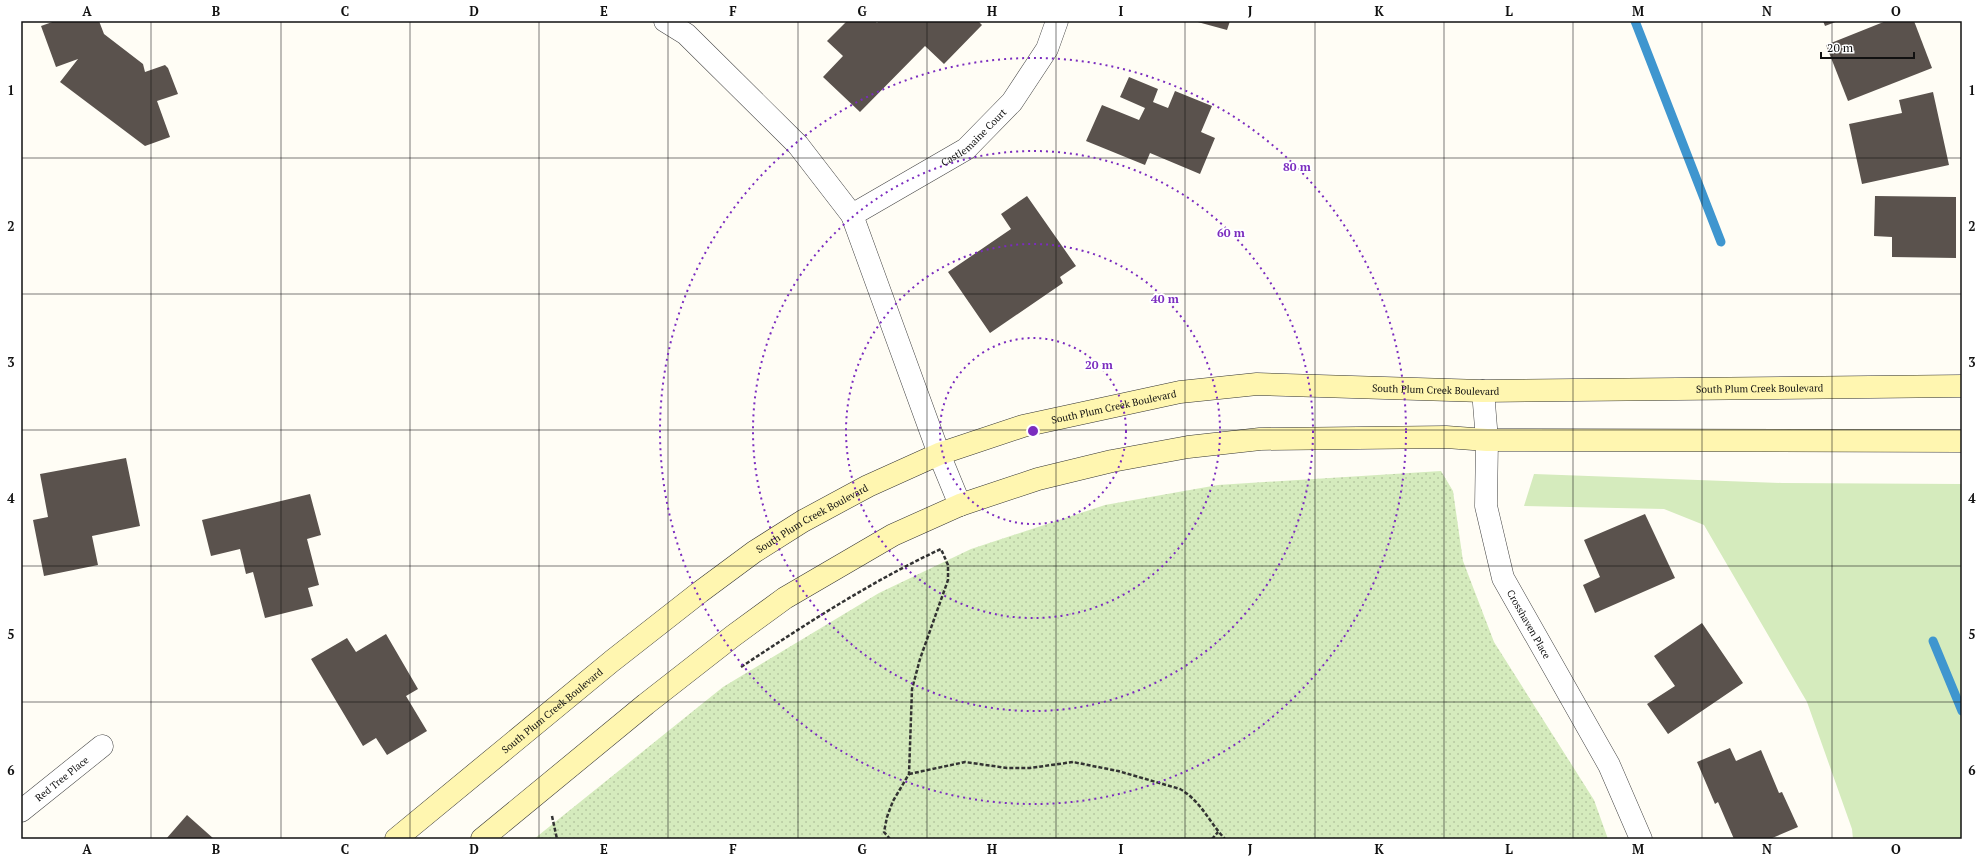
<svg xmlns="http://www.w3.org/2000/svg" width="1983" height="860" font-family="'PT Serif',serif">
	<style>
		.grass { fill: #d5ebbd }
		.park { fill: url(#park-dots) }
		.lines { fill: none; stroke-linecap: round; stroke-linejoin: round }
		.stream { stroke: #3f96cf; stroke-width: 9 }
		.building { fill: #5a524d }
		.street-casing { stroke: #444; stroke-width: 23 }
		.secondary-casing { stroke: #333; stroke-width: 23 }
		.path { stroke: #333; stroke-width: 2.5; stroke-dasharray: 4 2; stroke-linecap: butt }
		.street { stroke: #fff; stroke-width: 22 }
		.secondary { stroke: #fff6b0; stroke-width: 22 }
		.grid { fill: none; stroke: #111; stroke-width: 1; stroke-opacity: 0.55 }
		.ring { fill: none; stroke: #7b2cbf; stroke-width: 2; stroke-dasharray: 2 4 }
		.labels { text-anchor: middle; stroke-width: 4; stroke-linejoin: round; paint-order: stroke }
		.street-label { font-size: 10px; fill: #111; stroke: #fff }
		.centre { fill: #7b2cbf; stroke: #fff; stroke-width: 2 }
		.ring-label { font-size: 12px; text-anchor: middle; font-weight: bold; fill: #7b2cbf; stroke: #fff; stroke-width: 4; stroke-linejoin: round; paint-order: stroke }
		.neatline { fill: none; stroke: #111; stroke-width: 1.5 }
		.grid-label { font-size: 13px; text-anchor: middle; font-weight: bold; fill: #111 }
	</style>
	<defs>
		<pattern id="park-dots" width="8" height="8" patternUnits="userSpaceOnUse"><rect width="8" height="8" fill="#d5ebbd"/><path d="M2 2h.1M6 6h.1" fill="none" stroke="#b6c8a1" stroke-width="1.8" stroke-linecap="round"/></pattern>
	</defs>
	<rect width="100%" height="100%" fill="#fffdf5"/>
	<polygon class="grass" points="1534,474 1782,483 1962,484 1962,839 1853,839 1852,829 1807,702 1704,525 1664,509 1524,506"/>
	<polygon class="park" points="1441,471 1453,491 1463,561 1494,642 1594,800 1608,839 534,839 723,687 879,593 971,549 1105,505 1218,485"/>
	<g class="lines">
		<g class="stream">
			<polyline points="1635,21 1721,242"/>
			<polyline points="1933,641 1962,711"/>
		</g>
	</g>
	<g class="building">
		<polygon points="55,21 99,21 104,34 143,64 145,72 165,65 168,68 178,94 157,101 170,137 145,146 60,82 78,59 56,67 41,26"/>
		<polygon points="847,21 875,21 877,23 879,21 978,21 982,25 944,64 925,46 860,112 823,77 843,56 827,41"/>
		<polygon points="1194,21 1230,21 1227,30"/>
		<polygon points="1823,21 1838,21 1825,26"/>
		<polygon points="1886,21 1914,21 1932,68 1848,101 1826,45"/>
		<polygon points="1129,77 1158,89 1153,102 1168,108 1175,91 1212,106 1201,132 1215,138 1200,174 1150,153 1145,165 1086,141 1102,105 1139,120 1145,108 1120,97"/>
		<polygon points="1933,92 1949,165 1862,184 1849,124 1902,113 1899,100"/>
		<polygon points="1027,196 1076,266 1060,277 1063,283 990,333 948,272 1011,229 1001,214"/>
		<polygon points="1875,196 1956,197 1956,258 1892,257 1892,237 1874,236"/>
		<polygon points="126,458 140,526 92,536 98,565 44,576 33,520 48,517 40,474"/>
		<polygon points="310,494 321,535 307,539 319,585 308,588 313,606 265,618 253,572 246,574 240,549 211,556 202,520"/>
		<polygon points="1645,514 1675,578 1595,613 1583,585 1600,577 1584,540"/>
		<polygon points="1702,623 1743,683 1668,734 1647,704 1675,686 1654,656"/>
		<polygon points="386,634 418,689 406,696 427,731 387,755 376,738 363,746 311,659 347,638 356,652"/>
		<polygon points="1730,748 1736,761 1761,750 1779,793 1782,792 1798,827 1770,839 1734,839 1718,802 1715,804 1697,762"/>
		<polygon points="187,815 214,839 166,839"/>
	</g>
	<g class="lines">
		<defs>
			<g id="street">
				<polyline points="665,21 686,34 798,145 852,215 939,454 960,505"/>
				<path id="s1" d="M852,215l114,-66 46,-47 35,-53 10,-28"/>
				<path id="s2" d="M1483,391l4,49 -1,66 17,72 106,187 32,74"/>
				<path id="s3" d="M21,811l81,-65"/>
			</g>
			<g id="secondary">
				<path id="s4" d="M396,839l216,-178 88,-69 54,-40 49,-31 65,-35 71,-32 84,-28 157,-34 77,-8 226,7 479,-5"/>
				<polyline points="482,839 646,704 733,636 785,598 893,535 960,505 1038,479 1112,461 1188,447 1260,439 1446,437 1487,440 1962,441"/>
			</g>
		</defs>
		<use href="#street" class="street-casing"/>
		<use href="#secondary" class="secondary-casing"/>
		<g class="path">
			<path d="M741,667c65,-43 129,-85 200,-118l7,16v15l-28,79 -8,30 -3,85 -16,27 -6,16 -3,15 6,7"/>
			<path d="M909,774l56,-12 42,6h23l43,-6 45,9 62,18c21,12 29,33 45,50"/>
			<polyline points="552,816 557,839"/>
			<polyline points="1212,839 1218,832"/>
		</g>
		<use href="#street" class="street"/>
		<use href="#secondary" class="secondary"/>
	</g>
	<path class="grid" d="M151,21v818M281,21v818M410,21v818M539,21v818M668,21v818M798,21v818M927,21v818M1056,21v818M1185,21v818M1315,21v818M1444,21v818M1573,21v818M1702,21v818M1832,21v818M21,158h1941M21,294h1941M21,430h1941M21,566h1941M21,702h1941"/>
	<g class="ring">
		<circle cx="1033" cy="431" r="93"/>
		<circle cx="1033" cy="431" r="187"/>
		<circle cx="1033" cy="431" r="280"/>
		<circle cx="1033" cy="431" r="373"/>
	</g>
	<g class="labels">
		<g class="street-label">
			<text dy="4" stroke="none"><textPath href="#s1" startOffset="145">Castlemaine Court</textPath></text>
			<text dy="4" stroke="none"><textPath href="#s4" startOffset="1174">South Plum Creek Boulevard</textPath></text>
			<text dy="4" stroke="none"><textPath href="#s4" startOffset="1498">South Plum Creek Boulevard</textPath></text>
			<text dy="4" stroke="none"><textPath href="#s4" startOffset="850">South Plum Creek Boulevard</textPath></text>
			<text dy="4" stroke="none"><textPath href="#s4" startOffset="526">South Plum Creek Boulevard</textPath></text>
			<text dy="4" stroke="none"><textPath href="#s2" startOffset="242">Crosshaven Place</textPath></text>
			<text dy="4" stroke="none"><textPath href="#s4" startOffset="202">South Plum Creek Boulevard</textPath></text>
			<text dy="4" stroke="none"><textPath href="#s3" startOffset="52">Red Tree Place</textPath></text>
		</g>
	</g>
	<circle cx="1033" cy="431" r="6" class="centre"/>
	<g class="ring-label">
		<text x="1297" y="171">80 m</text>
		<text x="1231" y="237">60 m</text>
		<text x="1165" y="303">40 m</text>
		<text x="1099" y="369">20 m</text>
	</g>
	<rect width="1983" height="860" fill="none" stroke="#ffffff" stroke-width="44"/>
	<path d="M1821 52v6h93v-6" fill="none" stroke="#111111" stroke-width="2"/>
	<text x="1827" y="52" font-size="12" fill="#111111" stroke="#ffffff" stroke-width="3" paint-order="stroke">20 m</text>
	<rect x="22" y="22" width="1939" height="816" class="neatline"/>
	<g class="grid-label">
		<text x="87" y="16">A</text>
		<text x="216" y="16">B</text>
		<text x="345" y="16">C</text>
		<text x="474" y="16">D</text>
		<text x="604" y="16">E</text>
		<text x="733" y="16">F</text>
		<text x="862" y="16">G</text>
		<text x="992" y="16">H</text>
		<text x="1121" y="16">I</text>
		<text x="1250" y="16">J</text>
		<text x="1379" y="16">K</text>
		<text x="1509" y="16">L</text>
		<text x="1638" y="16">M</text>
		<text x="1767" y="16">N</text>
		<text x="1896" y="16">O</text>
		<text x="11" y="95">1</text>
		<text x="1972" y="95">1</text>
		<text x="11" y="231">2</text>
		<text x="1972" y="231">2</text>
		<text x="11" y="367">3</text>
		<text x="1972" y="367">3</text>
		<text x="11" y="503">4</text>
		<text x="1972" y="503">4</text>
		<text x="11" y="639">5</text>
		<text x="1972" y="639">5</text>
		<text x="11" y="775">6</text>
		<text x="1972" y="775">6</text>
		<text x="87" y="854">A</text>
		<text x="216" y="854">B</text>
		<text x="345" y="854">C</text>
		<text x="474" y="854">D</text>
		<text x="604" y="854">E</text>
		<text x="733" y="854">F</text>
		<text x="862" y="854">G</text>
		<text x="992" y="854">H</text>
		<text x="1121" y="854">I</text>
		<text x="1250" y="854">J</text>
		<text x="1379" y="854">K</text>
		<text x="1509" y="854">L</text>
		<text x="1638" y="854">M</text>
		<text x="1767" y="854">N</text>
		<text x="1896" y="854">O</text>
	</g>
</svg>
